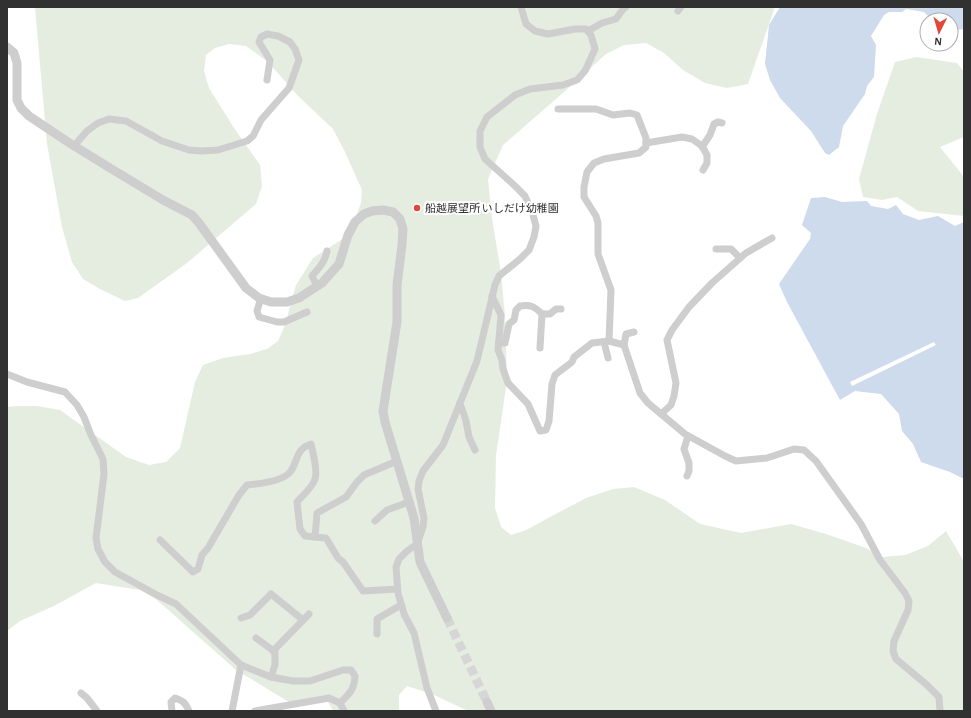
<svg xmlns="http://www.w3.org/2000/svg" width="971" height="718" font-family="'Alegreya Sans','Noto Sans JP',sans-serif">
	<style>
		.green { fill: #e5ede0 }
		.water { fill: #cddbec }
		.pier { fill: #fff }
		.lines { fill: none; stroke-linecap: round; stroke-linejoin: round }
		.tertiary-tunnel { stroke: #d6d6d6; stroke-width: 9; stroke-dasharray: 9 4.5; stroke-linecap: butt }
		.minor { stroke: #cecece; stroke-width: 7 }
		.tertiary { stroke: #cecece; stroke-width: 9 }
		.poi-dot { fill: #e1473a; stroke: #fff; stroke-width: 1.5 }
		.labels { text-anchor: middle; stroke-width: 4; stroke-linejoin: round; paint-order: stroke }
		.poi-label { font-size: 11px; fill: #313131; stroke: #fff; text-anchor: start }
	</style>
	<rect width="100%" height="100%" fill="#fff"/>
	<g class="green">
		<polygon points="35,7 775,7 748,84 727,88 705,83 683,70 664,53 646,43 624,45 606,54 564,92 503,145 488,179 492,218 501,273 505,316 507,380 496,456 495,508 501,527 511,535 526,530 550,517 586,498 613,489 634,487 665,500 700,524 741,533 791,524 826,534 866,548 882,557 905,555 928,546 946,531 964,562 964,711 468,711 432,694 407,686 399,695 399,711 333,711 328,702 289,702 236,670 157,600 140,590 96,583 54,606 20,621 7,631 7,407 16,406 37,406 60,410 126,457 149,465 166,462 180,448 195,382 203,365 223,358 250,354 267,349 278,341 285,325 296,285 313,258 344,238 352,227 361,203 362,190 345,152 333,129 298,96 268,62 246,46 229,44 215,48 206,55 204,71 209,88 234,128 260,165 262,186 256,204 187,263 138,298 125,301 100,289 83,279 72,262 62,227 47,144"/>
		<polygon points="916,57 957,63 964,72 964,137 940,147 964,177 964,216 918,211 897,197 882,200 863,197 859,179 877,114 895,62"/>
	</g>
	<g class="water">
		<polygon points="780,7 964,7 964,29 955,30 951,28 951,20 935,20 929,17 924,12 906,9 902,12 889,12 884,15 871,36 876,45 874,77 867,86 865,94 843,126 839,147 829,155 825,153 811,131 780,98 770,80 765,64 769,25"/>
		<polygon points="825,197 842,202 867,201 871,206 888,209 896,205 903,214 919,220 938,216 955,226 964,222 964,479 950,472 921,462 913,444 902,431 899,414 881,394 855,391 840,400 787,302 779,284 810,239 811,233 802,225 811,198"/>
	</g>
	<polygon class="pier" points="934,342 936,345 852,386 850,382"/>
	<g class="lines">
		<polyline class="tertiary-tunnel" points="447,618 487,702"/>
		<g class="minor">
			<polyline points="678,11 681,7"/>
			<polyline points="588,31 602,23 616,19 623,9 626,7"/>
			<polyline points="558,109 596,109 613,115 630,113 637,115 646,138 646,147 639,153 604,159 594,163 587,172 584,187 584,197 596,216 598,223 598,254 611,290 609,341"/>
			<polyline points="646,143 682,137 692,139 702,146 707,155 707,163 703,170"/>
			<polyline points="74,146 87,131 98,123 109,119 126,121 162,141 189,150 202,151 218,150 247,141 253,136 261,120 289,88 299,60 295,49 290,42 278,36 267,34 261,37 259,42 270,60 267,80"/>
			<polyline points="702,147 710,135 714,124 718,122 722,123"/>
			<polyline points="716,249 731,249 740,258"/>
			<path d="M317,286l-5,-10c7,-8 13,-14 15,-25"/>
			<polyline points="492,296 501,315 498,350 502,360 503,369 508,383 528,404 540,431 546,430 549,421 552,384 555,375 572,362 574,357 592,343 609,341 624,345 626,334 634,332"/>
			<polyline points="261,298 257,311 259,317 277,322 284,322 307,312"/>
			<polyline points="542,314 550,314 556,309 561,309"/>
			<polyline points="604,342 608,358"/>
			<path d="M499,343h6l4,-19 5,-4 2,-10 4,-4c11,-2 15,1 22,8l-2,34"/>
			<polyline points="624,345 640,393 648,403 685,434 725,456 736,461 767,458 794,449 804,450 816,461 861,524 880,560 905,593 909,601 908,610 894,641 893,651 896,659 927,685 939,697 940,711"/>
			<path d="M7,374l20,8 38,10 12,13 7,12 7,18 12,24 1,15 -8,64 2,11 7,13 10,10 44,24 17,8 65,61 30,12 22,4h17l33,-11h8l4,6c-1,14 -5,17 -15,27"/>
			<polyline points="460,403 466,421 469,437 475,450"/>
			<polyline points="661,414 671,405 674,396 676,383 667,340 672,330 689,307 712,283 746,253 772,238"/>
			<polyline points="687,476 689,471 689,463 684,449 688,436"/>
			<polyline points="375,521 387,510 409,502"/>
			<polyline points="315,537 326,538 338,558 343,562 363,591 397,589"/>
			<path d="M160,540l33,32 5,-3 4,-14 6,-7 31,-53 8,-10c12,-1 37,-4 44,-14 7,-11 5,-22 20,-27 2,9 7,27 4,35 -2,8 -13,17 -18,23l3,27 5,7 10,1 2,-24 29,-16 11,-15 7,-7 33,-14"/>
			<polyline points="241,618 250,615 271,594 303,620"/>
			<polyline points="377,634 377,619 401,605"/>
			<polyline points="256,638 275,652 275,665 271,677"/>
			<polyline points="273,651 309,614"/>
			<polyline points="81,693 87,698 97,711"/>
			<path d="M172,711l-1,-9 4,-4c8,3 10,4 14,13"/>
			<polyline points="232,711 241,665"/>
			<polyline points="255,711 329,698 340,703 344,711"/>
			<polyline points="436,711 427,688 414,633 404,614 398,593 396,567 399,559 407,551 417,544 423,527 424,518 418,489 419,481 423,471 443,445 477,361 495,285 499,276 520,259 529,250 534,237 536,226 533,215 525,196 514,185 485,159 480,147 480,131 487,117 515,95 530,89 563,85 577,80 585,71 595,49 591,35 586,29 575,29 548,34 535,31 526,24 521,7"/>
		</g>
		<g class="tertiary">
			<polyline points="7,47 14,53 17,63 17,100 21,108 29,116 71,144 110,168 163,200 192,215 199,223 246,288 259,298 271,302 287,302 299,298 322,283 339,264 348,235 355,222 364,214 372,211 383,210 393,212 400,219 403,229 402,245 397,285 397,322 383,411 385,422 414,518 420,562 447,618"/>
			<polyline points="487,702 491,711"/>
		</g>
	</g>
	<circle class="poi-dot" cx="417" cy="208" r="4"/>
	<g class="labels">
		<g class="poi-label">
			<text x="425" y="212">船越展望所 いしだけ幼稚園</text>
		</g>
	</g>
	<rect width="971" height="718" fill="none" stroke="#313131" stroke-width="16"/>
	<g transform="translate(939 32) rotate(185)"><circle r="19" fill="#ffffff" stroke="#adadad"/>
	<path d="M0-3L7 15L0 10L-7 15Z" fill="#e1473a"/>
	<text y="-6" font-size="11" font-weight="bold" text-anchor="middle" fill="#313131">N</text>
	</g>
</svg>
